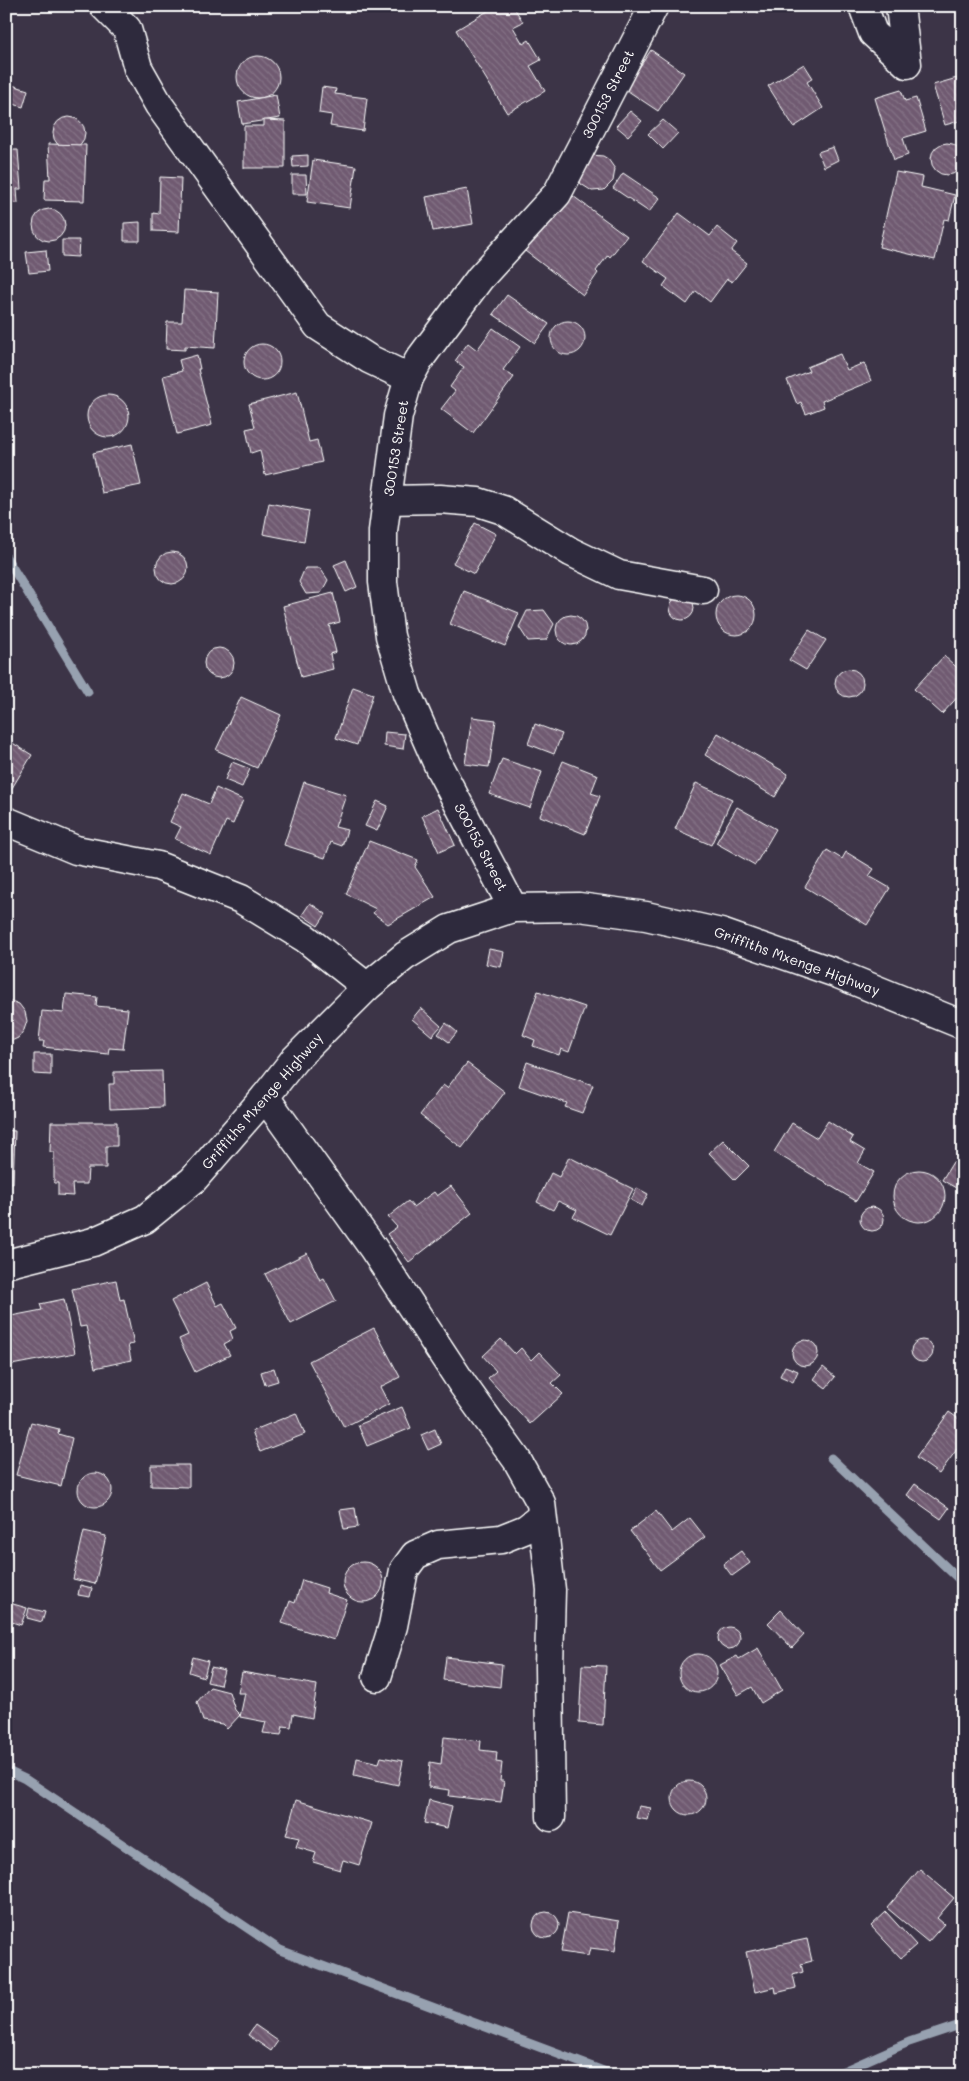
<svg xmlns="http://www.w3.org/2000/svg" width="969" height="2081" font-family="Mali,sans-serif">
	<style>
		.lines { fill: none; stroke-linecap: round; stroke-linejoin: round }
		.stream { stroke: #97a1b0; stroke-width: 9 }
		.building { fill: url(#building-back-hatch); stroke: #fff }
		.street-casing { stroke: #fff; stroke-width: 31 }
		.secondary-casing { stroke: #fff; stroke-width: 31 }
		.street { stroke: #2f2a3d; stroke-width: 28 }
		.secondary { stroke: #2f2a3d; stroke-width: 28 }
		.labels { text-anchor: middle; stroke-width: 4; stroke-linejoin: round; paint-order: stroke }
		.street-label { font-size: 14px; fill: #fff; stroke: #2f2a3d }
	</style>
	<defs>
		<pattern id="building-back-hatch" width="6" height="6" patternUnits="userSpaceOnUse" patternTransform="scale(1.25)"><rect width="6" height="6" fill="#6f5a71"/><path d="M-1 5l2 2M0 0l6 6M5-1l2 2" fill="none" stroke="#857386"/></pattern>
	</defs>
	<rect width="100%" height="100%" fill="#3c3447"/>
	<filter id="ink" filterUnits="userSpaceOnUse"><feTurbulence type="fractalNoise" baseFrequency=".02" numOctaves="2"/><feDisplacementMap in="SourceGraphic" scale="10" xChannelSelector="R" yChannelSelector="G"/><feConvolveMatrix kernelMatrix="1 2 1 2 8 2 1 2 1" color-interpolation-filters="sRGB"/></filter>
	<g filter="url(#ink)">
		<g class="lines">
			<g class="stream">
				<polyline points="6,557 88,692"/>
				<polyline points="831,1458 963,1583"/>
				<polyline points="6,1770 25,1779 280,1950 614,2075"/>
				<polyline points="834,2075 909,2042 963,2024"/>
			</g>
		</g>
		<g class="building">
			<polygon points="321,6 362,6 362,9"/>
			<polygon points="496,6 513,6 523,22 513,27 523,44 529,40 541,60 530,66 545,91 507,113 456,30"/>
			<polygon points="753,6 768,6 758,13"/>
			<polygon points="651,50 684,73 658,111 625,89"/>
			<circle cx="258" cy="77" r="21"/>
			<polygon points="804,64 813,78 807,82 823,108 794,127 768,86"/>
			<polygon points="957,78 963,97 963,120 945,125 933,85"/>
			<polygon points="12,85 28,90 23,107 7,102"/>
			<polygon points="322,87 336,89 335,94 367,98 363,131 330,126 332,115 319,113"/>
			<polygon points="901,90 905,101 916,98 926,131 903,138 908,155 894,160 875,98"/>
			<polygon points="276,95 280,118 242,124 238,102"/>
			<polygon points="630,111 642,121 628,136 616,126"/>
			<circle cx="69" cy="133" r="16"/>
			<polygon points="264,120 285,121 285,168 244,168 244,126 264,126"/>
			<polygon points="663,120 678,133 663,149 648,134"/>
			<circle cx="947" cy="159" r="16"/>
			<polygon points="48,144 86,145 84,201 44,200 45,179 50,179"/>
			<polygon points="833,147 838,160 824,167 818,152"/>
			<polygon points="6,150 18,150 21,189 17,189 18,203 6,204"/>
			<polygon points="308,155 308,166 293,167 292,156"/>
			<polygon points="591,155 603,156 608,159 615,169 613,181 604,190 592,191 581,184 578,178"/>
			<polygon points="313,160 356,166 350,208 307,202"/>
			<polygon points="896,172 923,177 921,187 955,195 949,220 944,219 935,260 879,247"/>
			<polygon points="623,173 660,198 649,212 613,188"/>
			<polygon points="292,175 306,175 307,194 292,194"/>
			<polygon points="160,177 181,178 179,232 153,231 153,213 159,214"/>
			<polygon points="467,189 473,224 433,231 426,197"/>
			<polygon points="573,196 627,236 610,257 608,255 596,271 598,273 583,295 521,248 547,213 555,219"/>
			<circle cx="49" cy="225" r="16"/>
			<polygon points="679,213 710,236 717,227 737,243 731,251 747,263 732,282 727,279 710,302 696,291 687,304 663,286 668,279 643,261"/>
			<polygon points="140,222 140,241 124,241 124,223"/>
			<polygon points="62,240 79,240 78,257 62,256"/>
			<polygon points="46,250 48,271 29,273 26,252"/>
			<polygon points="184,290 218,292 215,348 185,346 185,350 166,349 167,322 182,322"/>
			<polygon points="507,295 549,324 535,343 493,314"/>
			<circle cx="568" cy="338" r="17"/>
			<polygon points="493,328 520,347 503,370 514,377 473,433 441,409 455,391 450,387 464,367 455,361 468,343 477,350"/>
			<circle cx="262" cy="362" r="18"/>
			<polygon points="840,354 847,370 864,363 871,381 822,401 824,407 806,414 801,402 797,404 787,380 809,371 807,367"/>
			<polygon points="197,355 200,369 198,369 212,425 177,434 163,376 182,371 179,360"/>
			<polygon points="297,392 309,442 317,440 322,462 265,475 260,450 251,453 246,429 255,427 249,404"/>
			<circle cx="108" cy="416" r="21"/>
			<polygon points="132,444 141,485 102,493 93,453"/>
			<polygon points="269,503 309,511 304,542 263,534"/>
			<polygon points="475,523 496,534 474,574 453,563"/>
			<circle cx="172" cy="568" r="16"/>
			<polygon points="346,560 357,587 346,592 334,565"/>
			<polygon points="305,568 320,568 328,580 321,593 306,594 299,582"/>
			<polygon points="464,591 519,613 505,646 450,624"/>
			<polygon points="333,593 340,622 329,625 336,652 330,654 333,669 301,677 283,606"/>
			<circle cx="736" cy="615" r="20"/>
			<circle cx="682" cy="608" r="12"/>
			<polygon points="544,610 554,624 546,640 528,641 519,627 527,611"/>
			<circle cx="571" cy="630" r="15"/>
			<polygon points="809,630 826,640 806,670 789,660"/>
			<circle cx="219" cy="663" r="15"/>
			<polygon points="944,656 963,673 963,691 942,714 914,689"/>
			<circle cx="849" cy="683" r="14"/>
			<polygon points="353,687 373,694 357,745 336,738"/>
			<polygon points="241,697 281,715 257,768 216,750"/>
			<polygon points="472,717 496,720 489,767 465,764"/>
			<polygon points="535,724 562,734 554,754 528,744"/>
			<polygon points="6,731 10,734 6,739 32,755 12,788 6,785"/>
			<polygon points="385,732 405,734 403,749 384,746"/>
			<polygon points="718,733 788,774 775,797 705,755"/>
			<polygon points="502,759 542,772 530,808 489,794"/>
			<polygon points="563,761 598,775 591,793 600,796 585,834 540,816"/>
			<polygon points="232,762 250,769 242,787 225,780"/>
			<polygon points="304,782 346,795 335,827 347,830 342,846 331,842 325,858 284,845"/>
			<polygon points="696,783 732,799 711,845 675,829"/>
			<polygon points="216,788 243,800 233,824 226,821 211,855 175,839 181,827 170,822 183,793 209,804"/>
			<polygon points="377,801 388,806 377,831 365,826"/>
			<polygon points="737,807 776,829 755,865 716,843"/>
			<polygon points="438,808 455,845 439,852 422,816"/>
			<polygon points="369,841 418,860 415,867 435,897 388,924 373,913 376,909 346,894"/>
			<polygon points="827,850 842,859 846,852 874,869 869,876 890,888 867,925 805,887"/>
			<polygon points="6,884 9,885 6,910"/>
			<polygon points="310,903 326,914 318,926 302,915"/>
			<polygon points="489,949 504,952 501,967 486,964"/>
			<polygon points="538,991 585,1007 569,1052 561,1049 559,1055 533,1046 535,1040 523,1035"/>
			<polygon points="66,994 97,997 96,1006 128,1009 123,1049 109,1048 108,1054 43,1047 44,1041 39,1041 42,1011 64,1013"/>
			<polygon points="6,999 19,1004 25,1012 27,1021 24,1030 18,1038 9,1042 6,1041"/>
			<polygon points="421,1008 441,1026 432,1036 412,1019"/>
			<polygon points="446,1023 457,1032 449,1042 438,1034"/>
			<polygon points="34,1054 51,1054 51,1075 34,1074"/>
			<polygon points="527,1062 593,1085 582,1113 565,1107 567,1103 519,1086"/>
			<polygon points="467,1063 505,1092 462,1148 420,1115 443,1085 447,1088"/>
			<polygon points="162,1071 163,1107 110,1109 109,1084 114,1084 114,1072"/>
			<polygon points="828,1121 853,1137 850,1142 865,1151 858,1163 874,1172 856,1201 774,1152 792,1123 817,1138"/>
			<polygon points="51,1122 117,1122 117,1146 106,1146 106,1168 88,1168 87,1184 72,1184 73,1196 58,1195 58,1183 54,1183 54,1152 50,1152"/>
			<polygon points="6,1130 15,1131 13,1183 6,1182"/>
			<polygon points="723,1140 749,1166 735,1180 709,1153"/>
			<polygon points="569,1157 633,1189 610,1235 573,1217 577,1210 558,1201 553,1210 537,1202 551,1173 559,1177"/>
			<polygon points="953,1162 963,1168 963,1192 942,1180"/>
			<circle cx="919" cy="1196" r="26"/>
			<polygon points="451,1186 472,1213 409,1262 387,1234 397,1227 388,1217 408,1201 413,1207 434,1192 437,1196"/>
			<polygon points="637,1188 648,1194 642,1206 631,1200"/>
			<circle cx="872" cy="1219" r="12"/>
			<polygon points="307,1253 320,1280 324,1278 336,1301 291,1324 265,1274"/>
			<polygon points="116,1280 120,1300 124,1299 134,1344 128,1345 131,1360 95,1368 86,1326 80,1327 72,1289"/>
			<polygon points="206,1283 217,1306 223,1303 236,1328 230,1331 233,1339 224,1344 230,1355 195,1372 179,1339 188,1335 171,1301"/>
			<polygon points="64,1299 75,1353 6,1366 6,1311 10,1310 11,1316 42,1310 40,1304"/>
			<polygon points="374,1328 400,1377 380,1387 389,1404 344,1427 309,1361"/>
			<polygon points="501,1339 515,1354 521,1348 531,1360 539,1352 561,1375 552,1383 563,1394 530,1424 488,1378 496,1371 483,1356"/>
			<circle cx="805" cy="1353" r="13"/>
			<circle cx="922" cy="1351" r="11"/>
			<polygon points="785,1366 798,1371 793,1382 780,1376"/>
			<polygon points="823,1367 835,1377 826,1388 814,1379"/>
			<polygon points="274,1368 278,1381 265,1385 261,1372"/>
			<polygon points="402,1407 411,1428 367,1446 358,1425"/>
			<polygon points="949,1412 963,1422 963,1441 939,1474 916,1458"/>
			<polygon points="296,1413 305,1434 260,1452 252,1431"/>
			<polygon points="31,1422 59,1429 58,1434 72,1438 61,1486 16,1475"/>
			<polygon points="435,1429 441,1444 428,1450 421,1435"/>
			<polygon points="151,1465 189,1465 189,1487 151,1486"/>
			<circle cx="95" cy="1490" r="17"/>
			<polygon points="915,1484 949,1508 941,1519 907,1495"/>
			<polygon points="355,1508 358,1527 344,1529 340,1510"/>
			<polygon points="656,1511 672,1532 690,1518 705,1537 660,1570 630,1531"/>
			<polygon points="84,1531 106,1536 95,1584 73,1579"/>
			<polygon points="741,1551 750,1563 732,1576 723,1564"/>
			<circle cx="363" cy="1582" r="20"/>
			<polygon points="302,1580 327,1588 326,1593 347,1600 334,1640 282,1623 290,1601 295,1603"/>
			<polygon points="80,1585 92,1588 90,1597 78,1595"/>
			<polygon points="6,1602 27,1608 21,1625 6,1620"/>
			<polygon points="29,1608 45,1612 42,1622 27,1618"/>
			<polygon points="781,1610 804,1635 792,1648 768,1623"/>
			<circle cx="729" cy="1638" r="11"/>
			<polygon points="758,1648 782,1690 761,1703 752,1687 738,1695 720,1665 737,1656 739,1659"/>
			<circle cx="698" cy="1673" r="19"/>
			<polygon points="193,1657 208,1661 204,1677 189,1672"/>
			<polygon points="446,1657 502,1664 500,1687 443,1680"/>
			<polygon points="582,1665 606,1666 603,1725 579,1723"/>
			<polygon points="211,1667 224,1670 220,1685 207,1682"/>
			<polygon points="242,1672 317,1685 312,1718 293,1714 291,1727 283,1726 281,1735 263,1733 266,1722 240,1717 245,1693 238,1693"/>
			<polygon points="210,1687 229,1692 235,1710 240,1715 227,1729 222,1724 203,1721 197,1702"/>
			<polygon points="444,1737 481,1741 480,1750 497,1752 496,1762 502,1763 500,1781 504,1781 501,1802 449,1796 450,1790 428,1787 430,1762 441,1764"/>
			<polygon points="381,1757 403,1761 398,1785 354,1775 357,1758 379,1763"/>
			<circle cx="689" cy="1798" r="17"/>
			<polygon points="296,1800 372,1823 359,1865 343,1860 340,1870 313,1862 316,1853 296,1847 299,1838 286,1835"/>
			<polygon points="429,1800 452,1806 447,1828 424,1823"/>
			<polygon points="639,1806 651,1808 648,1820 636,1818"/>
			<polygon points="920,1869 954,1898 937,1918 944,1924 928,1942 887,1908"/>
			<circle cx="546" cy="1925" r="13"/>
			<polygon points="886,1912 916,1945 901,1958 871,1926"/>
			<polygon points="568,1913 619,1921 615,1951 590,1948 588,1956 561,1952"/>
			<polygon points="807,1939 812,1961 801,1964 803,1972 793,1975 796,1988 776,1993 775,1987 755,1992 746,1952"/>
			<polygon points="255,2025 278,2041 271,2051 248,2035"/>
		</g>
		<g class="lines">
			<defs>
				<g id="street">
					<polyline points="104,6 127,29 138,68 159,105 318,326 369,359 409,378"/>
					<polyline points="863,6 873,33 907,64 900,6"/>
					<polyline points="387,500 440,499 478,502 503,510 571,552 619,575 703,590"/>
					<polyline points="6,821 76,850 158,866 241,899 305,938 367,987"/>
					<polyline points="513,908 439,767 407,694 390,636 383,582 383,531 398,416 409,378 419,360 480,278 557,194 654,6"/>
					<polyline points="265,1097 373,1248 463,1385 517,1460 541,1503 551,1590 549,1667 551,1817"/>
					<polyline points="377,1677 393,1626 404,1570 415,1555 438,1545 501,1539 526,1529 541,1517"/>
				</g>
				<polyline id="secondary" points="6,1264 93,1242 145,1219 193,1180 265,1097 294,1060 367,987 405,956 449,929 513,908 579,907 646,916 721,933 833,972 963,1025"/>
			</defs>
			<use href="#street" class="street-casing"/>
			<use href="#secondary" class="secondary-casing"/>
			<use href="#street" class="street"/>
			<use href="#secondary" class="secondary"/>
		</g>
	</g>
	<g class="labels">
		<g class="street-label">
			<text transform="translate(608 94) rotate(-63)" y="5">300153 Street</text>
			<text transform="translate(396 448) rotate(-81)" y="5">300153 Street</text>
			<text transform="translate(481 847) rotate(62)" y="5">300153 Street</text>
			<text transform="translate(797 961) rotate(20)" y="5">Griffiths Mxenge Highway</text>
			<text transform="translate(262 1101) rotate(-49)" y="5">Griffiths Mxenge Highway</text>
		</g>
	</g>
	<rect width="969" height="2081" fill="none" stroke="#2f2a3d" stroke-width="25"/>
	<rect x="12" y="12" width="944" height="2056" fill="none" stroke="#fff" stroke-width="2" filter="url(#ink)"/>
</svg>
